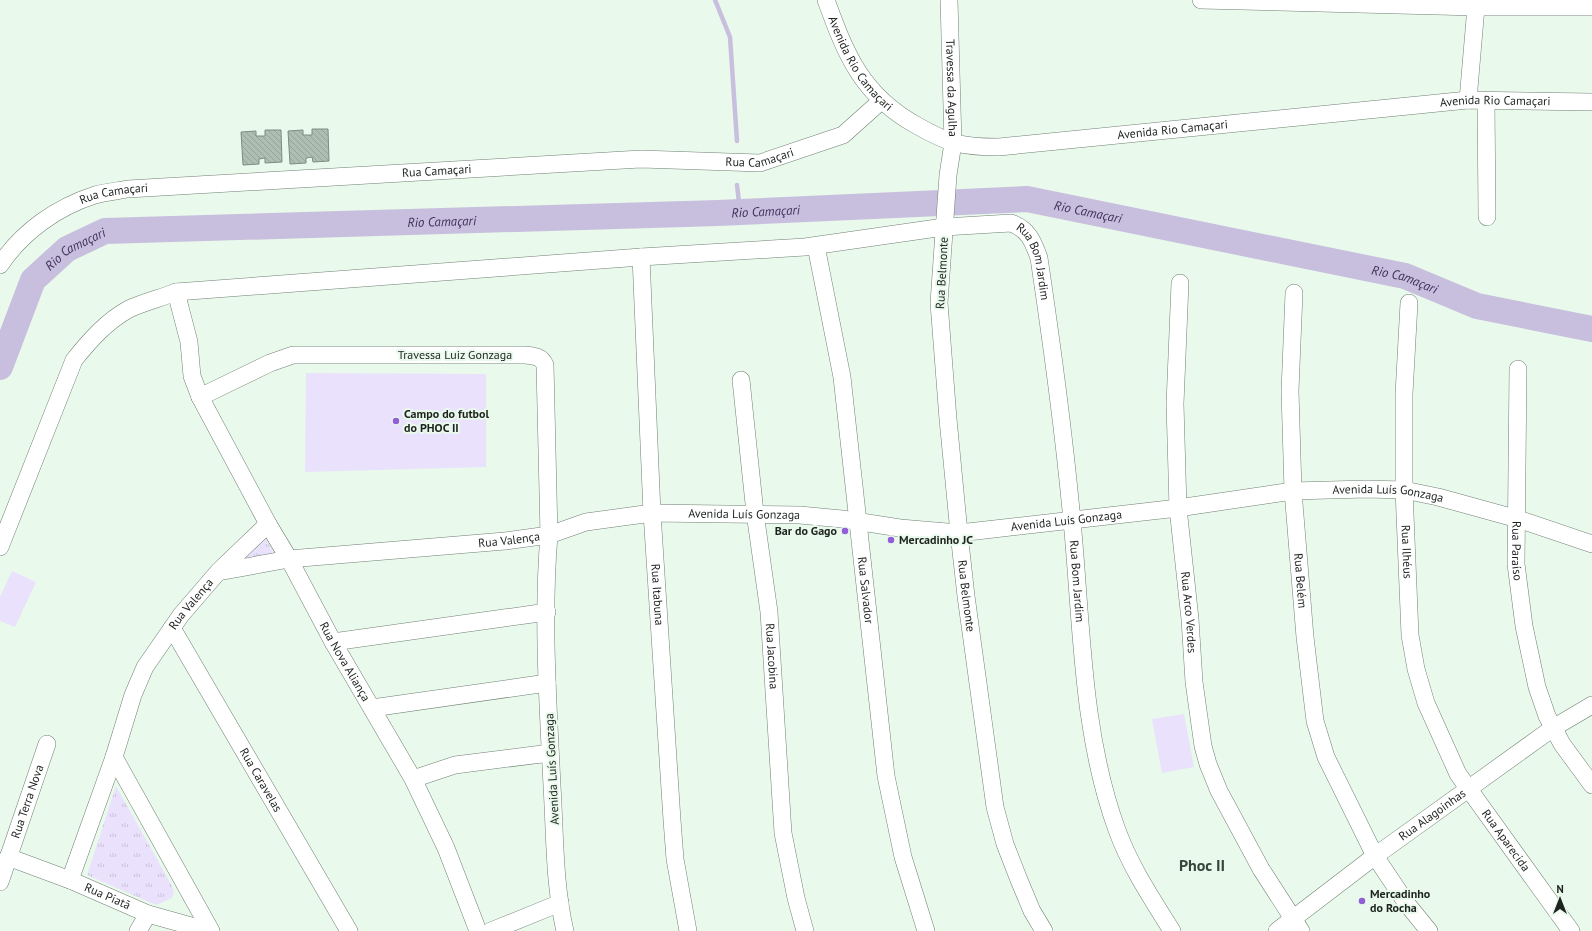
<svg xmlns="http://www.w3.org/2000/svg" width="1592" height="931" font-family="'PT Sans',sans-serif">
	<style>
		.park { fill: url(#park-tufts) }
		.garden { fill: #eae2fc }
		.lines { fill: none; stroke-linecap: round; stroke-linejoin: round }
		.stream { stroke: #c8bedd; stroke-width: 4.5 }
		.river { stroke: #c8bedd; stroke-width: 26 }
		.building { fill: url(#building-back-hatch); stroke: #7e8c80 }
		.minor-casing { stroke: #718074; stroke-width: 18 }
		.minor { stroke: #fff; stroke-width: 17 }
		.poi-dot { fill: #915ed7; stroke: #e9f9ec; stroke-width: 1.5 }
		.labels { text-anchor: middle; stroke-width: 4; stroke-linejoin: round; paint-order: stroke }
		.street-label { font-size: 12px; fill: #1e231f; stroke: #e9f9ec }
		.poi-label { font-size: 12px; font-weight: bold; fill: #1e231f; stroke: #e9f9ec; text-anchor: start }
		.water-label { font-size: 13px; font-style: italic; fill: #41315c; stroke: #e9f9ec }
		.district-label { font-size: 16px; font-weight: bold; fill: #38453b; stroke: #e9f9ec }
	</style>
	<defs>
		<pattern id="park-tufts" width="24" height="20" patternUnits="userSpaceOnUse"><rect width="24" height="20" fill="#eae2fc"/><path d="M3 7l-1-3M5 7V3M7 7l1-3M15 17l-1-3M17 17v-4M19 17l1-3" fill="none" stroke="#c8c2d8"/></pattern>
		<pattern id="building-back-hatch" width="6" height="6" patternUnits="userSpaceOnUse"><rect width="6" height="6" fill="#afbeb2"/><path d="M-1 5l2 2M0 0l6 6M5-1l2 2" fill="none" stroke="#96a399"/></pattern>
	</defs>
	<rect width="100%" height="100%" fill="#e9f9ec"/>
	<g class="park">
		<polygon points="264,536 276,557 235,563"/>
		<polygon points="116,786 172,886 174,891 172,898 156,905 87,875"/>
	</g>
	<g class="garden">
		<polygon points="306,373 486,374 486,467 305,472"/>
		<polygon points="12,571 36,582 15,627 0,621 0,597"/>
		<polygon points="1184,714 1194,767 1162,773 1152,719"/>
	</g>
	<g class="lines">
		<g class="stream">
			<polyline points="715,0 730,37 737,141"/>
			<polyline points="737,185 740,211"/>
		</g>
		<path class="river" id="s1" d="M0,367l33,-87 34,-31 38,-18 613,-18 309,-14 378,77 72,30 115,23"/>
	</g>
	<g class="building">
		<polygon points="312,129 328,129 329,161 313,162 312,157 306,158 306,163 290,164 288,131 303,130 303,135 312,135"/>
		<polygon points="265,130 281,130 282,162 265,163 265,158 259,159 259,164 243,165 241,132 256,131 256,136 265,136"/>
	</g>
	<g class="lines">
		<defs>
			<g id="minor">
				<path id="s2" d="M826,0c20,55 36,95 90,125 33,19 46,22 83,22l469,-47 124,2"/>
				<path id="s3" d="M949,0l4,143 -5,32 -9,128 9,116 11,114 7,63 29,211 10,37 14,36 13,31 12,20"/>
				<polyline points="1201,0 1476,7 1592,7"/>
				<polyline points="1468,100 1476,7"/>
				<polyline points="1486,101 1487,217"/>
				<path id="s4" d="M816,246l26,131 44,399 17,81 23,74"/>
				<path id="s5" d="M641,257l11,256 20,307 3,39 13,72"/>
				<path id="s6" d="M0,265c22,-33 57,-58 95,-70 11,-3 22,-4 33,-6l513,-30 119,4 83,-28 38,-34"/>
				<path id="s7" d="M1180,283l-5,121 3,104 12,111 4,63 9,64 5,18 11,27 42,78 40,62"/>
				<path id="s8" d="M176,292l13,50 3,34 8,21 68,127 21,35 44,83 80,137 33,69 32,83"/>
				<path id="s9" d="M1294,293l-4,98 3,100 12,146 10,84 11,36 49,99 32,48 22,27"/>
				<path id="s10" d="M1409,303l-5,91v96l6,145 6,34 10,34 32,71 113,157"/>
				<path id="s11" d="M1518,369l-2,195 8,62 13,61 10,29 15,28 30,41"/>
				<path id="s12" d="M741,380l14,133 14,99 14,221 13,65 9,33"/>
				<path id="s13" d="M0,547l74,-187c16,-20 33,-39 55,-51 15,-7 32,-11 47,-17l465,-35 164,-10 139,-20 67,-4c17,6 22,18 28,35 13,87 25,175 33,263 10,102 9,211 45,309 13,36 35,69 55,101"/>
				<polyline points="219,571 268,524"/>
				<path id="s14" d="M172,628l177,303"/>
				<polyline points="333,642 547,612"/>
				<polyline points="372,708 547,683"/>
				<polyline points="114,757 211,931"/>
				<polyline points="413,779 455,765 550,753"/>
				<path id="s15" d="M8,857l62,23 78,34 61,17"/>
				<path id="s16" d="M70,880l44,-123 19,-62 12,-28 36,-52 37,-43 71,-13 216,-18 44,-6 -4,-170c-4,-9 -11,-9 -20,-10h-232l-23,8 -70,34"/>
				<path id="s17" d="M0,882l47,-138"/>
				<polyline points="138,931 148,914"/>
				<polyline points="491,931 560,903"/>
				<path id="s18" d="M565,931c-11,-47 -10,-97 -13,-145 -4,-83 -10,-167 -3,-251l37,-13 66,-9 148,2 42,4 58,9 59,5 219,-25 115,-17 73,-2 38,1 34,7 80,22 74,25"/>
				<path id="s19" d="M1277,931l98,-75 178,-128 39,-23"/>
			</g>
		</defs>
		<use href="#minor" class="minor-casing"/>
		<use href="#minor" class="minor"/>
	</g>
	<g class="poi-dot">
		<circle cx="396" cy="421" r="4"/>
		<circle cx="845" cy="531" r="4"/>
		<circle cx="891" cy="540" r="4"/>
		<circle cx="1362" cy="901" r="4"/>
	</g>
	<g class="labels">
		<g class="street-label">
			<text dy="4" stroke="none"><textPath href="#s2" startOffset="73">Avenida Rio Camaçari</textPath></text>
			<text dy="4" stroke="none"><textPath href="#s3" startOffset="88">Travessa da Agulha</textPath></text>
			<text dy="4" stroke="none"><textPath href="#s2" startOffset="744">Avenida Rio Camaçari</textPath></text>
			<text dy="4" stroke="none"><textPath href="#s2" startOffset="420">Avenida Rio Camaçari</textPath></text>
			<text dy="4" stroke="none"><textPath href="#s6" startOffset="787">Rua Camaçari</textPath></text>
			<text dy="4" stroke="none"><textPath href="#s6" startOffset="463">Rua Camaçari</textPath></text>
			<text dy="4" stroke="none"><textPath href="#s6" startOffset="139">Rua Camaçari</textPath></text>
			<text dy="4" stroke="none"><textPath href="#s13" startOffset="1213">Rua Bom Jardim</textPath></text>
			<text transform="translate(942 273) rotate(-87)" y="4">Rua Belmonte</text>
			<text x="455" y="359">Travessa Luiz Gonzaga</text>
			<text dy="4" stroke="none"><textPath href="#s18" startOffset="1243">Avenida Luís Gonzaga</textPath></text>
			<text dy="4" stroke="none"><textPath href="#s18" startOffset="595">Avenida Luís Gonzaga</textPath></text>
			<text dy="4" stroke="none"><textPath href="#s18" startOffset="919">Avenida Luís Gonzaga</textPath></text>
			<text dy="4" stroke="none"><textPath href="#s16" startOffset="639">Rua Valença</textPath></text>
			<text dy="4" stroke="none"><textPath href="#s11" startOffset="182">Rua Paraíso</textPath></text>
			<text dy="4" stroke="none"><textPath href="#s10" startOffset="249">Rua Ilhéus</textPath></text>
			<text dy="4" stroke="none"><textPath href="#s13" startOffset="1537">Rua Bom Jardim</textPath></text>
			<text dy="4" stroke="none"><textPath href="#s9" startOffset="288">Rua Belém</textPath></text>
			<text dy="4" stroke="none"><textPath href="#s4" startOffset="348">Rua Salvador</textPath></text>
			<text dy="4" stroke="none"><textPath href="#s5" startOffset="338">Rua Itabuna</textPath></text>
			<text dy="4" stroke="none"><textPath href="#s3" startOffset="598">Rua Belmonte</textPath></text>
			<text dy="4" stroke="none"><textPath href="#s16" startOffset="304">Rua Valença</textPath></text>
			<text dy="4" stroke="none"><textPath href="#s7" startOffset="330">Rua Arco Verdes</textPath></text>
			<text dy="4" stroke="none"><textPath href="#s12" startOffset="278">Rua Jacobina</textPath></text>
			<text dy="4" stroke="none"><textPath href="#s8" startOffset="410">Rua Nova Aliança</textPath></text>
			<text transform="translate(552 769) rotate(-93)" y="4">Avenida Luís Gonzaga</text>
			<text dy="4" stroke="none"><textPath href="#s14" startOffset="176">Rua Caravelas</textPath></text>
			<text dy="4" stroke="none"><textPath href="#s17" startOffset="85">Rua Terra Nova</textPath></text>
			<text dy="4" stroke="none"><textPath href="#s19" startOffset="194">Rua Alagoinhas</textPath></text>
			<text dy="4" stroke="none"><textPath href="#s10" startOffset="562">Rua Aparecida</textPath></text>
			<text dy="4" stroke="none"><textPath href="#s15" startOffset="107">Rua Piatã</textPath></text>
		</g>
		<g class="poi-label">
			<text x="404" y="418">Campo do futbol<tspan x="404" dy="14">do PHOC II</tspan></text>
			<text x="837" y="535" text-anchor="end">Bar do Gago</text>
			<text x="899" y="544">Mercadinho JC</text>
			<text x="1370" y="898">Mercadinho<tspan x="1370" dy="14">do Rocha</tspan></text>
		</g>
		<g class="water-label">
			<text dy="5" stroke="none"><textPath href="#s1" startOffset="842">Rio Camaçari</textPath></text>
			<text dy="5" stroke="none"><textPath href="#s1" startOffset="1166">Rio Camaçari</textPath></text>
			<text dy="5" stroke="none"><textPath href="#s1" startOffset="518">Rio Camaçari</textPath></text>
			<text dy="5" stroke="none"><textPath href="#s1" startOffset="146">Rio Camaçari</textPath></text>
			<text dy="5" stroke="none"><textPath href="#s1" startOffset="1490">Rio Camaçari</textPath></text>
		</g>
		<g class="district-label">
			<text x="1202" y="871">Phoc II</text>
		</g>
	</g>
	<g transform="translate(1560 899)" stroke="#e9f9ec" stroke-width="3" paint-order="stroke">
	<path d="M0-3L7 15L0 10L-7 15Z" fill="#1e231f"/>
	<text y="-6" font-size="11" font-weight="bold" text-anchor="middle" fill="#1e231f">N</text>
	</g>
</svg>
